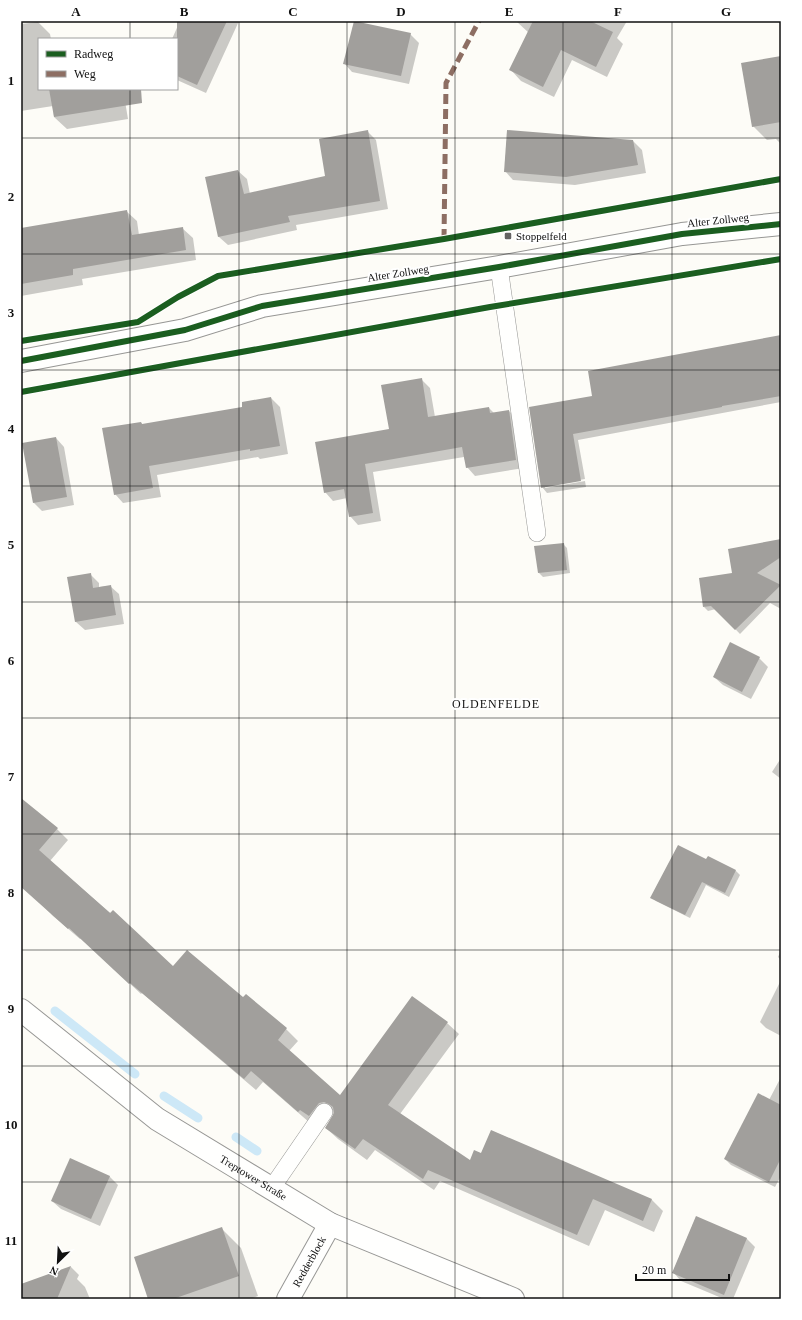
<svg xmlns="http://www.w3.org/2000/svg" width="802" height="1320" font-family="'Times New Roman',serif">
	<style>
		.shadow { fill: #0003 }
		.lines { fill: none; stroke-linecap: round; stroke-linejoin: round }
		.stream { stroke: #cde8f7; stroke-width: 9 }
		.building { fill: #a19f9c }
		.service-casing { stroke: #979795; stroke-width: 18 }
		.minor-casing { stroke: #979795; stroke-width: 24 }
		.tertiary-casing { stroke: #979795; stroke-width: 24 }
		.service { stroke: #fffffe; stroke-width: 17 }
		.minor { stroke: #fffffe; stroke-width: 22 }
		.tertiary { stroke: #fffffe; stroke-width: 22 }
		.quiet { stroke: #8d6e63; stroke-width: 5; stroke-dasharray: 10 5; stroke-linecap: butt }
		.cycleway-casing { stroke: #fff; stroke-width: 8 }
		.cycleway { stroke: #1b5e20; stroke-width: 6 }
		.grid { fill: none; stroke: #111; stroke-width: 1; stroke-opacity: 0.55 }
		.poi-dot { fill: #646362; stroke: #fff; stroke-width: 1.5 }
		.labels { text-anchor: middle; stroke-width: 4; stroke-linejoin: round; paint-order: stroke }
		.street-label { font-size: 11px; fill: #111; stroke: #fff }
		.poi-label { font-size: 11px; fill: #111; stroke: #fff; text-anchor: start }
		.neighbourhood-label { font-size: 12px; letter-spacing: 1px; fill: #111; stroke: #fff }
		.neatline { fill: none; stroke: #111; stroke-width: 1.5 }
		.grid-label { font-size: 13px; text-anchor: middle; font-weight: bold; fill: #111 }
	</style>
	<rect width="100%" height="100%" fill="#fdfcf7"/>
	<g class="shadow">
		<polygon points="180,21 239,21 206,93 177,80 177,39 172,39"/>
		<polygon points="516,21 627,21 617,38 623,44 607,77 572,60 554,97 521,81 511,70 529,33"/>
		<polygon points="38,22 50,34 51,39 39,39 39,89 123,89 128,119 67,129 54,117 53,106 21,111 21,24"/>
		<polygon points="410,34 419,43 409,84 352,72 344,63"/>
		<polygon points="781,57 781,144 776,139 767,140 753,126"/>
		<polygon points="368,132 376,140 388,209 296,225 297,230 228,245 219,237 206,178 238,171 247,179 250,194 327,177"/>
		<polygon points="633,141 642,150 646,173 575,185 513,180 505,171"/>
		<polygon points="126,211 137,221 139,235 182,228 193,238 196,260 82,279 83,285 21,296 21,229"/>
		<polygon points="781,336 781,402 578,440 585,479 545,486 545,488 585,481 586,487 547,493 542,487 594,397"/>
		<polygon points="421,379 430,388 435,417 489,408 494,413 509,411 517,419 524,468 475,476 467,467 464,457 373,472 381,521 358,525 350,516 347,498 333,501 325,492 390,430"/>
		<polygon points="271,398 280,407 288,454 260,459 258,457 157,475 161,497 123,503 115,494 141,423 143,425 244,408"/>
		<polygon points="56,438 64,447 74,505 42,511 34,503"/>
		<polygon points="781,540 781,609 770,603 740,634 716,609 708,611 704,607 734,574"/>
		<polygon points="563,544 567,548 570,573 543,577 539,573"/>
		<polygon points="90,574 99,583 99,587 110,586 119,594 124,624 85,630 76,622"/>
		<polygon points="759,658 768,667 751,699 723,685 714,677"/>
		<polygon points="781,758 781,779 772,772"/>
		<polygon points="21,807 57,829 68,840 50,861 174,968 243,998 246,995 286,1029 298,1041 289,1051 340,1096 447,1023 459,1034 400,1114 470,1162 481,1154 492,1131 652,1200 663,1211 654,1232 605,1210 589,1246 440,1181 434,1190 375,1150 367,1160 338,1139 326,1128 335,1114 310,1123 263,1082 256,1090 142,993 141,994 81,938 80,939 53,916 21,883"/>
		<polygon points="708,857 736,871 740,875 729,897 706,885 690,918 656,901 652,897 706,861"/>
		<polygon points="781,950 781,960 778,957"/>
		<polygon points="781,980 781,1036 766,1028 760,1022"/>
		<polygon points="781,1077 781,1176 775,1187 731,1165 725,1159 769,1100"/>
		<polygon points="109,1176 118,1185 100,1226 61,1209 52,1201"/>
		<polygon points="696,1217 747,1239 755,1247 733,1299 724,1299 681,1281 673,1272"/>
		<polygon points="221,1228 241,1248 258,1296 250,1299 150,1299"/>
		<polygon points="71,1267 79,1275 77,1279 85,1287 90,1299 32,1299 29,1282"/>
	</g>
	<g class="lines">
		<g class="stream">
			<polyline points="55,1011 135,1074"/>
			<polyline points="164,1096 198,1118"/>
			<polyline points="236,1137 257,1151"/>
		</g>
	</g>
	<g class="building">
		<polygon points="177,21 227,21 197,85 177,76"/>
		<polygon points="354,21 411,33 401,76 343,64"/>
		<polygon points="533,21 590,21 613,32 596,67 561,50 543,87 509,70"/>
		<polygon points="781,56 781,122 752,127 741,63"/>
		<polygon points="49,89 141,89 142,103 54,117"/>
		<polygon points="368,130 380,201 288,216 290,222 218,237 205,177 238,170 244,194 325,176 319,139"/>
		<polygon points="507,130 633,140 638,165 566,177 504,172"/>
		<polygon points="127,210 132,235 183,227 186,250 73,269 73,275 21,284 21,228"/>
		<polygon points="781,335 781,396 722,406 722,407 573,434 581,481 541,488 529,407 592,396 588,371"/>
		<polygon points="422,378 428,417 489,407 490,413 509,410 516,460 466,468 462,447 365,464 373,513 349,517 344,489 324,493 315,442 389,429 381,385"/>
		<polygon points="271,397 280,446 250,451 250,449 149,466 153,488 114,495 102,428 141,422 142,424 242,407 242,402"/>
		<polygon points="56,437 67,497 33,503 22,443"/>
		<polygon points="781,539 781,557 757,573 781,585 735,630 711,606 703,607 699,578 732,573 728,549"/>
		<polygon points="564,543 567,570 538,573 534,546"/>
		<polygon points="91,573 93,588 111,585 116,615 75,622 67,577"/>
		<polygon points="730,642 760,657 742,692 713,677"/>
		<polygon points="21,798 58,828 39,850 110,913 113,910 173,966 187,950 243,997 246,994 287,1028 278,1040 340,1095 412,996 448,1022 388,1105 470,1160 474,1150 481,1153 491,1130 652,1199 643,1221 593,1199 577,1235 428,1170 423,1179 363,1139 355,1149 325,1128 334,1113 333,1107 329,1104 324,1102 319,1103 309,1116 300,1110 298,1112 251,1071 244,1079 130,983 129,984 69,928 68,929 21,887"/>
		<polygon points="678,845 706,859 708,856 736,870 725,893 702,882 685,915 650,898"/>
		<polygon points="758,1093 781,1105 781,1158 769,1182 724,1159"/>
		<polygon points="70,1158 110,1176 91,1219 51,1201"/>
		<polygon points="696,1216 747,1238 724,1295 672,1273"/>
		<polygon points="222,1227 239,1276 173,1299 148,1299 134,1257"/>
		<polygon points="71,1266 57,1299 21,1299 21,1284"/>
	</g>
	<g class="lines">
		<defs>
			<g id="service">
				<polyline points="499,267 537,533"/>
				<polyline points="271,1189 324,1112"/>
			</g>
			<g id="minor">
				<path id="s1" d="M21,1010l136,109 173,105 183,75"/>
				<path id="s2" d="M288,1299l42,-75"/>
			</g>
			<polyline id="tertiary" points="21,361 185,330 262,306 499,267 682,234 781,224"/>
		</defs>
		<use href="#service" class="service-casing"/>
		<use href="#minor" class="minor-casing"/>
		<use href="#tertiary" class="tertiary-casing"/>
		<use href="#service" class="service"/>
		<use href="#minor" class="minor"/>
		<use href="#tertiary" class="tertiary"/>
		<polyline class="quiet" points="444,239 446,83 479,21"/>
		<defs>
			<g id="cycleway">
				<polyline points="21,341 138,322 178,297 218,276 444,239 781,179"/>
				<polyline points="21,361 185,330 262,306 499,267 682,234 781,224"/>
				<polyline points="21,392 490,307 781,259"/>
			</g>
		</defs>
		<use href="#cycleway" class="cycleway-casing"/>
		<use href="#cycleway" class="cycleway"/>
	</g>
	<path class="grid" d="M130,21v18M239,21v1278M347,21v1278M455,21v1278M563,21v1278M672,21v1278M130,89v1210M21,138h760M21,254h760M21,370h760M21,486h760M21,602h760M21,718h760M21,834h760M21,950h760M21,1066h760M21,1182h760"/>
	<rect class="poi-dot" x="504" y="232" width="8" height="8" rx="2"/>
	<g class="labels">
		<g class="street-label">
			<text transform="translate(718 220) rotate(-6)" y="4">Alter Zollweg</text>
			<text transform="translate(398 273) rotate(-9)" y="4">Alter Zollweg</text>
			<text dy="4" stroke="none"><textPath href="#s1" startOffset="287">Treptower Straße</textPath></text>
			<text dy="4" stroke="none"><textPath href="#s2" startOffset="43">Redderblock</textPath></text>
		</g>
		<g class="poi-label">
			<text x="516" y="240">Stoppelfeld</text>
		</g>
		<g class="neighbourhood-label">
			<text x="496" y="708">OLDENFELDE</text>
		</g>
	</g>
	<rect width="802" height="1320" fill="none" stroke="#ffffff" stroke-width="44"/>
	<rect x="38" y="38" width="140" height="52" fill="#ffffff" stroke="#a0a0a0"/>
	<rect x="46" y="51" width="20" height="6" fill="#1b5e20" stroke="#a0a0a0"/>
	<text x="74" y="58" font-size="12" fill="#111111">Radweg</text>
	<rect x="46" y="71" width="20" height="6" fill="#8d6e63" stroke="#a0a0a0"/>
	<text x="74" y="78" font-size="12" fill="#111111">Weg</text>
	<g transform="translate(58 1262) rotate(204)" stroke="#ffffff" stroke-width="3" paint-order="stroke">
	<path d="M0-3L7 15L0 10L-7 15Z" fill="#111111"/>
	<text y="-6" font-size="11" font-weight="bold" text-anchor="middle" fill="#111111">N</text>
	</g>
	<path d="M636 1274v6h93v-6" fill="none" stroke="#111111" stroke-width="2"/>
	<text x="642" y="1274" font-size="12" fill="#111111" stroke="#ffffff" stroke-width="3" paint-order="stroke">20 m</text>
	<rect x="22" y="22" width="758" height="1276" class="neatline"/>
	<g class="grid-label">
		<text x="76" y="16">A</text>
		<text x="184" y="16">B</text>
		<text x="293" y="16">C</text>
		<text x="401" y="16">D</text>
		<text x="509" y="16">E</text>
		<text x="618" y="16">F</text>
		<text x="726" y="16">G</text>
		<text x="11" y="85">1</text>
		<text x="11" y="201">2</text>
		<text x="11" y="317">3</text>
		<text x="11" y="433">4</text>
		<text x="11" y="549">5</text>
		<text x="11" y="665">6</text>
		<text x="11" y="781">7</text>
		<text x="11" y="897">8</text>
		<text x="11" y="1013">9</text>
		<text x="11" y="1129">10</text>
		<text x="11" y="1245">11</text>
	</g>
</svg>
